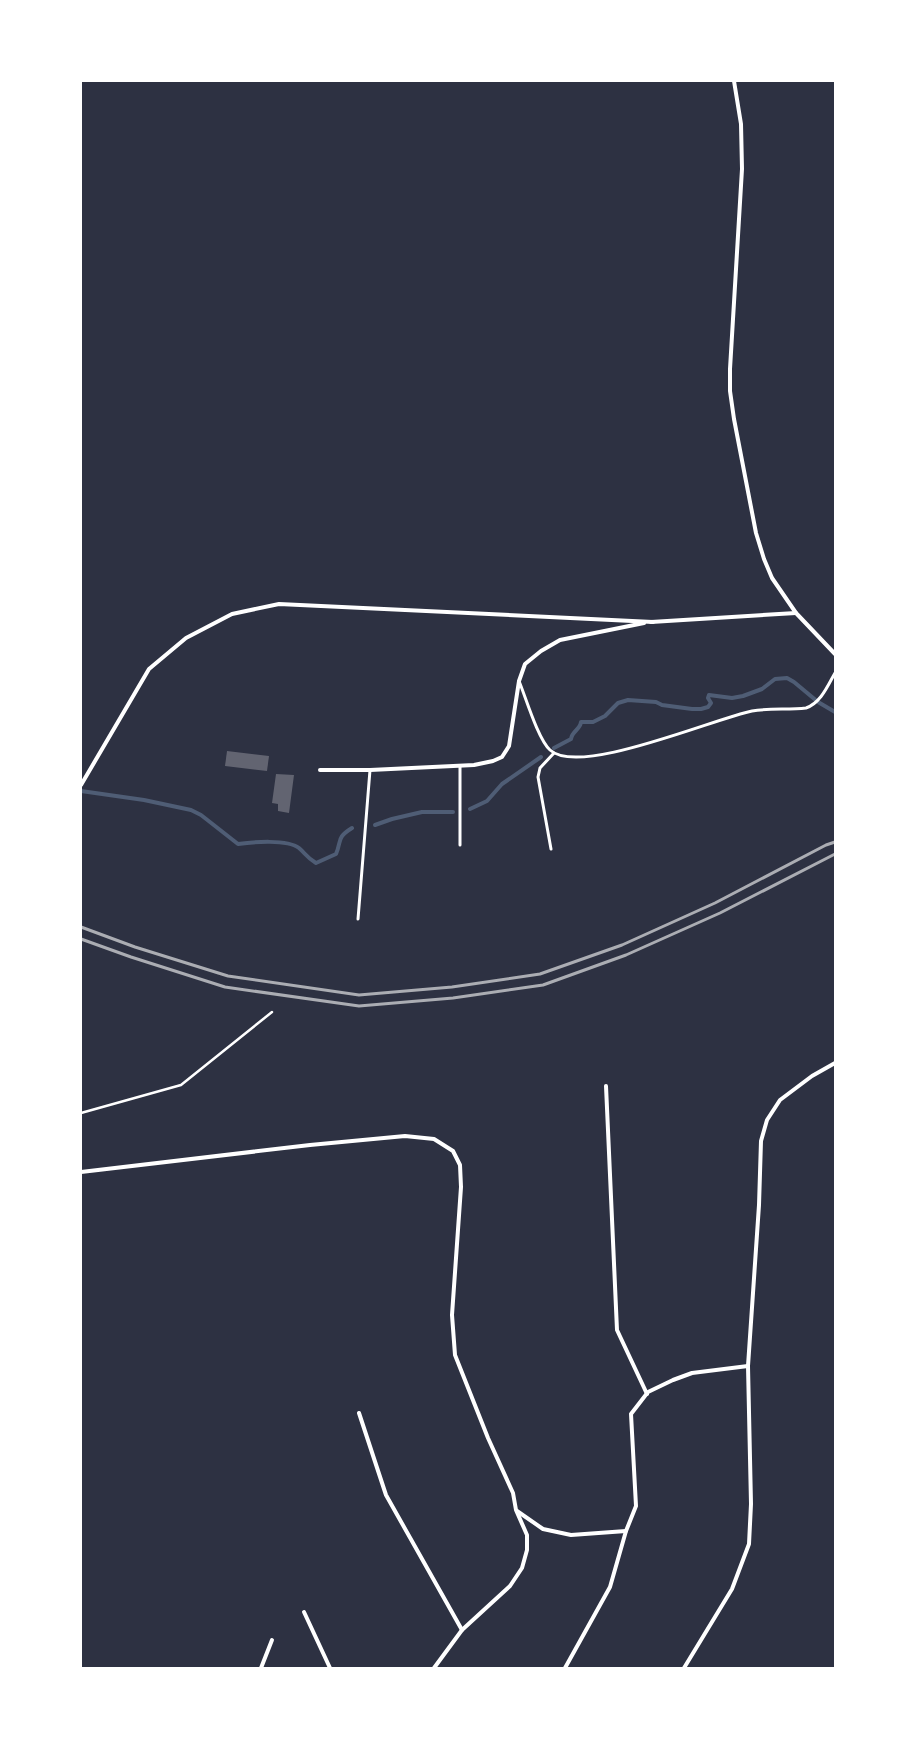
<svg xmlns="http://www.w3.org/2000/svg" width="916" height="1749" font-family="'Fira Sans Condensed',sans-serif">
	<style>
		.lines { fill: none; stroke-linecap: round; stroke-linejoin: round }
		.stream { stroke: #4f5d75; stroke-width: 4 }
		.building { fill: #626471 }
		.path { stroke: #fff; stroke-width: 2.5 }
		.service { stroke: #fff; stroke-width: 3 }
		.minor { stroke: #fff; stroke-width: 4 }
		.rail { stroke: #abadb3; stroke-width: 3 }
	</style>
	<rect width="100%" height="100%" fill="#2d3142"/>
	<g class="lines">
		<g class="stream">
			<path d="M554,748l17,-9c1,-8 9,-9 10,-17h12l12,-6 13,-13 10,-3 28,2 6,3 30,4h9l7,-2 3,-4 -3,-5 1,-3 23,3 11,-2 19,-7 13,-10 12,-1 7,4 24,20 17,10"/>
			<path d="M81,791l63,9 47,10 10,5 37,29c15,-2 49,-5 61,4 7,6 7,9 17,15l20,-9c6,-14 0,-16 16,-26"/>
			<polyline points="470,809 487,801 502,784 541,757"/>
			<polyline points="375,825 392,819 422,812 453,812"/>
		</g>
	</g>
	<g class="building">
		<polygon points="227,751 269,756 267,771 225,766"/>
		<polygon points="276,774 294,775 289,813 278,811 278,804 272,803"/>
	</g>
	<g class="lines">
		<polyline class="path" points="81,1113 181,1085 272,1012"/>
		<g class="service">
			<path d="M519,681c7,17 19,58 31,69 29,27 163,-31 202,-39 18,-3 36,-1 54,-3 15,-5 22,-23 29,-35"/>
			<polyline points="460,766 460,845"/>
			<polyline points="551,849 538,777 540,768 554,753"/>
			<polyline points="358,919 370,770"/>
		</g>
		<g class="minor">
			<polyline points="734,81 741,124 742,169 730,369 730,391 734,419 756,533 764,559 772,578 796,613 835,654"/>
			<polyline points="651,622 796,613"/>
			<polyline points="320,770 370,770 474,765 493,761 502,757 509,746 519,681 525,664 541,651 560,640 644,623"/>
			<polyline points="81,785 149,669 186,638 232,614 279,604 653,622"/>
			<polyline points="606,1086 617,1330 647,1394"/>
			<polyline points="81,1172 310,1145 405,1136 434,1139 453,1151 460,1165 461,1187 452,1315 455,1355 488,1438 513,1493 516,1510 527,1535 527,1550 522,1568 510,1586 462,1630 434,1668"/>
			<polyline points="359,1413 386,1495 462,1630"/>
			<polyline points="517,1511 543,1529 571,1535 626,1531"/>
			<polyline points="304,1612 330,1668"/>
			<polyline points="261,1668 272,1640"/>
			<polyline points="565,1668 610,1587 626,1531 636,1506 631,1414 648,1392 673,1380 692,1373 748,1366"/>
			<polyline points="684,1668 732,1589 749,1544 751,1504 748,1366 759,1205 761,1141 767,1120 780,1100 812,1076 835,1063"/>
		</g>
		<g class="rail">
			<polyline points="81,927 135,947 228,976 359,995 452,987 540,974 622,945 715,903 826,845 835,842"/>
			<polyline points="81,939 131,957 225,987 359,1006 453,998 543,985 626,955 720,913 835,854"/>
		</g>
	</g>
	<rect width="916" height="1749" fill="none" stroke="#ffffff" stroke-width="164"/>
</svg>
